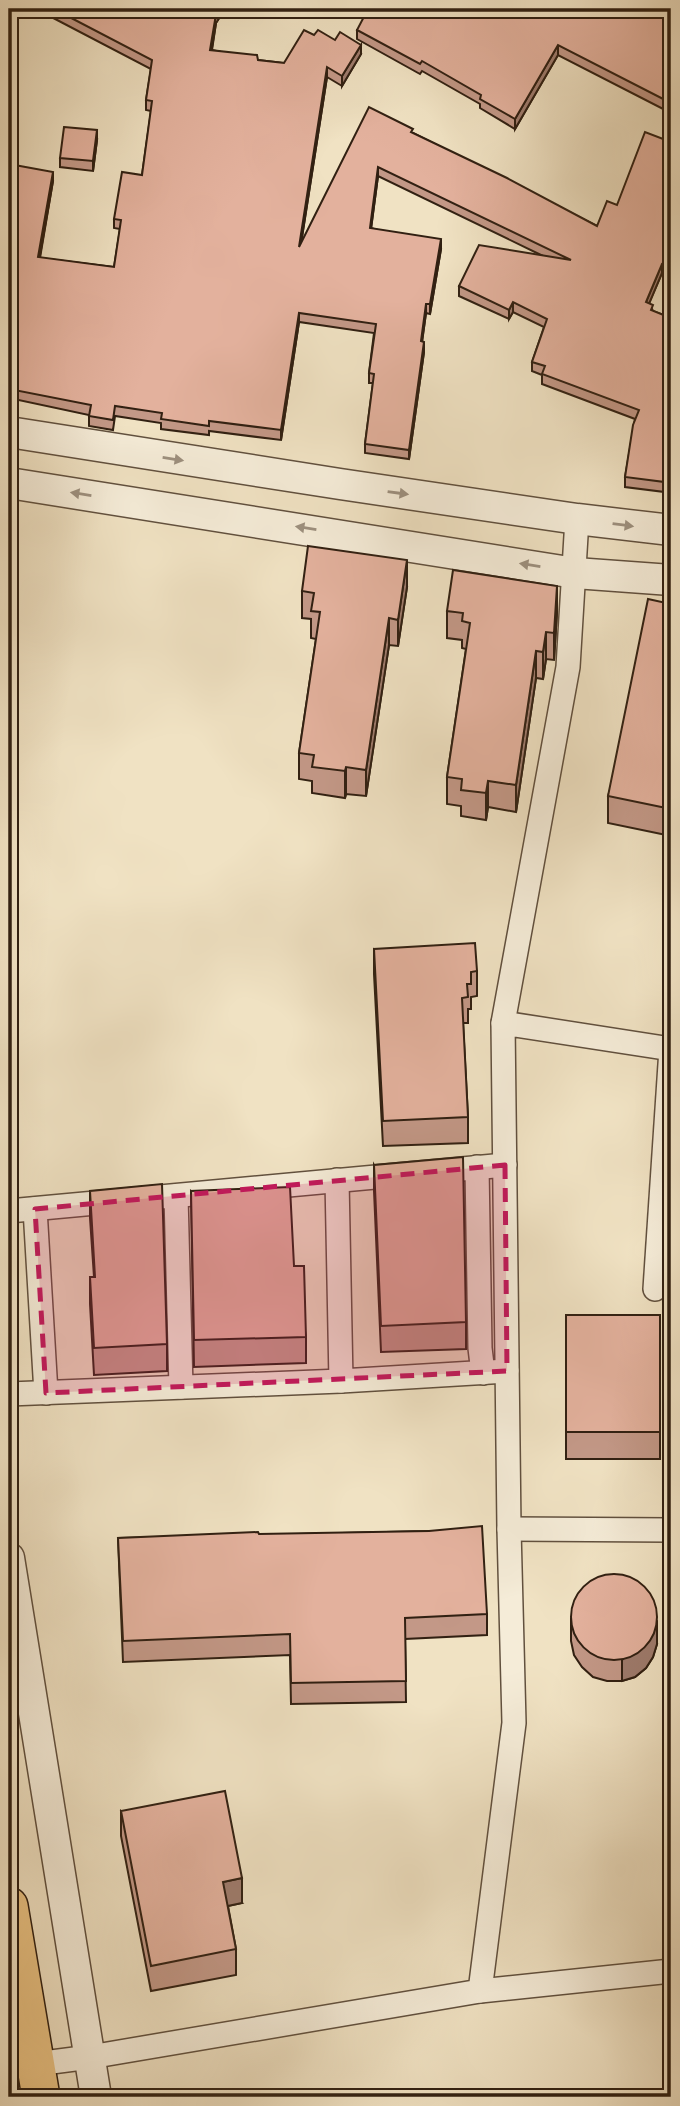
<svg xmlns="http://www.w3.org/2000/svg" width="680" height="2106" font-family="'Libre Caslon Text',serif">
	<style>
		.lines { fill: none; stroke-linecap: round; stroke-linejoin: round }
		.minor-casing { stroke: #61503e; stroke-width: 26 }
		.tertiary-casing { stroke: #61503e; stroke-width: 33 }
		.primary-casing { stroke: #312012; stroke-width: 40 }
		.minor { stroke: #f5ecd8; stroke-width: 23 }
		.tertiary { stroke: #f5ecd8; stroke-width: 30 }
		.primary { stroke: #e8c182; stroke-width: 37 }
		.wall { fill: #c39887; stroke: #312012; stroke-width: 2 }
		.shaded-wall { fill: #9f7c6e; stroke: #312012; stroke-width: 2 }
		.building { fill: #e3b19d; stroke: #312012; stroke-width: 2 }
		.oneway { fill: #9d907f }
		.marked { fill: #c2185b; fill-opacity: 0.2; stroke: #c2185b; stroke-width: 5; stroke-dasharray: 14 9; stroke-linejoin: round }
	</style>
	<rect width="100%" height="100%" fill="#f0e2c3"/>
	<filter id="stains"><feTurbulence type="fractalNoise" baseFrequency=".00286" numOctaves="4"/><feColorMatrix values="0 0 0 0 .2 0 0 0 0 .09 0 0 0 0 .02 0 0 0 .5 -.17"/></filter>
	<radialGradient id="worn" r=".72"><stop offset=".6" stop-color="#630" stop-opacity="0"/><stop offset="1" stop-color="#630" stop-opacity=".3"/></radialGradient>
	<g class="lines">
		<defs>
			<g id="minor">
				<polyline points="503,1023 568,667 577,519"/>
				<polyline points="477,1167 480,1348 483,1373"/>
				<polyline points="337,1180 341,1381 507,1371"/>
				<polyline points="176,1196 181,1387"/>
				<polyline points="35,1209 46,1393"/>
				<polyline points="9,1211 505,1165"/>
				<polyline points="655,1289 671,1049"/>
				<polyline points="9,1394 341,1381"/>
				<polyline points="509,1529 671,1530"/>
				<polyline points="480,1991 671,1971"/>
				<polyline points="36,2064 90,2057 480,1991 514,1723 509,1529 503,1023 671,1049"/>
			</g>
			<g id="tertiary">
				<polyline points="9,432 340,484 577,519 671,530"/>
				<polyline points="9,483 575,573 671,580"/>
				<polyline points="9,1558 96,2097"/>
			</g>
			<polyline id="primary" points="9,1906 41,2097"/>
		</defs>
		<use href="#minor" class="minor-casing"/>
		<use href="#tertiary" class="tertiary-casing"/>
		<use href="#primary" class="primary-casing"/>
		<use href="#minor" class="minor"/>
		<use href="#tertiary" class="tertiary"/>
		<use href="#primary" class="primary"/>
	</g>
	<g class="wall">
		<polygon points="36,9 225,9 216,23 212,50 258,60 284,63 314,35 361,54 342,86 327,77 301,243 413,133 597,226 617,205 671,142 671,277 662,273 649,303 653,311 671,318 671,496 664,495 664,492 625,487 625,477 635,419 542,384 542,375 532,371 532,362 544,327 513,312 509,319 459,296 459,286 541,255 378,176 371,228 441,249 430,314 426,313 422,341 424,352 409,459 365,453 365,444 373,383 369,383 369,373 374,333 299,322 281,440 209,431 209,435 161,429 161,423 115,416 113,430 89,426 89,415 9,398 9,164 53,181 40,258 114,267 120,229 114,228 114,219 142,175 151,111 146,110 146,100 151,69"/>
		<polygon points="671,9 671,113 558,55 515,129 480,108 480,104 422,71 420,74 357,39 357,30"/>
		<polygon points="97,140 93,171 60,167 60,158"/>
		<polygon points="407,587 398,646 389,645 366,796 346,794 345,798 312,793 312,781 299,779 299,753 316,639 311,638 311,619 302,618 302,591"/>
		<polygon points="671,604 671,836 608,823 608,796"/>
		<polygon points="447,611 557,612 554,660 546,659 543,679 536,678 516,812 488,807 486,820 461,816 461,806 447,804 447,777 466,649 462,648 462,640 447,638"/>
		<polygon points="374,949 477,971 477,996 471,997 471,1009 468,1009 468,1023 463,1023 468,1117 468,1143 383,1146 374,974"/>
		<polygon points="374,1165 466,1322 466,1349 381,1352 374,1191"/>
		<polygon points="90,1191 167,1344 167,1371 94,1375 90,1304 90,1277 94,1277 90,1218"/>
		<polygon points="191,1191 294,1266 306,1337 306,1363 194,1367"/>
		<rect x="566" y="1315" width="94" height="144"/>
		<polygon points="429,1531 487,1614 487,1635 405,1639 406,1702 291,1704 290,1655 123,1662 118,1538"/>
		<polygon points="571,1619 657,1644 653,1657 646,1668 635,1677 622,1681 607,1681 593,1677 582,1667 574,1655 571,1641"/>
		<polygon points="121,1811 242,1903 228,1906 236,1949 236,1975 151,1991 121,1836"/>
	</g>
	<g class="shaded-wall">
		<polygon points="219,9 225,9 216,23 210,60 210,50 216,14"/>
		<polygon points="361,45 361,54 342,86 342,76"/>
		<polygon points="558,45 558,55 515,129 515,119"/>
		<polygon points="327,67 327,77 299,257 299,247"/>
		<polygon points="97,130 97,140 93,171 93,161"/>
		<polygon points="378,167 378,176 370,237 370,228"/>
		<polygon points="53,172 53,181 38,267 38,257"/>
		<polygon points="441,239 441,249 430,314 430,304"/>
		<polygon points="662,264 662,273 646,311 646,302"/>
		<polygon points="513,302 513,312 509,319 509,310"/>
		<polygon points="426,304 426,313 421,350 421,341"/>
		<polygon points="299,313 299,322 281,440 281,430"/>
		<polygon points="424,342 424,352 409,459 409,450"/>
		<polygon points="407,560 407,587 398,646 398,620"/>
		<polygon points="557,586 557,612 554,660 554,633"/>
		<polygon points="389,618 389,645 366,796 366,770"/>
		<polygon points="546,632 546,659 543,679 543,652"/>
		<polygon points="536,651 536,678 516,812 516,785"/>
		<polygon points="346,767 346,794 345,798 345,771"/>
		<polygon points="488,781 488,807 486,820 486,793"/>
		<polygon points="657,1622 657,1644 653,1657 646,1668 635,1677 622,1681 622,1660"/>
		<polygon points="242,1878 242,1903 223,1907 223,1882"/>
	</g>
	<g class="building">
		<polygon points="54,9 219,9 216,14 210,50 257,55 258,60 284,63 304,30 314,35 318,30 335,40 340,32 361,45 342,76 327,67 299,247 369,107 413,129 411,132 507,178 597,226 607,201 617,205 645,132 671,142 671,267 662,264 646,302 653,305 651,310 671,318 671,486 664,485 664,482 625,477 633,425 639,410 542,374 545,366 532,362 547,319 513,302 509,310 459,286 479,245 571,260 378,167 370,228 441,239 430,304 426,304 421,341 424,342 409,450 365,444 374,374 369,373 376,324 299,313 281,430 209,421 209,426 161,419 162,413 115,406 113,420 89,416 91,405 9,389 9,164 53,172 38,257 114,267 121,220 114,219 122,172 142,175 152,101 146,100 152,60"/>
		<polygon points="368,9 671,9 671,103 558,45 515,119 480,99 481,95 422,61 420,64 357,30"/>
		<polygon points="64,127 97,130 93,161 60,158"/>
		<polygon points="308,546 407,560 398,620 389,618 366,770 346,767 345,771 312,767 314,755 299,753 320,612 311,611 314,593 302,591"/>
		<polygon points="453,570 557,586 554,633 546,632 543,652 536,651 516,785 488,781 486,793 461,790 462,779 447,777 470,623 462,621 463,613 447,611"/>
		<polygon points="648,599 671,604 671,809 608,796"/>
		<polygon points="475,943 477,971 471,972 471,984 467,984 468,997 462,998 468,1117 383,1121 374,949"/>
		<polygon points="463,1157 466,1322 381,1326 374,1165"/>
		<polygon points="162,1184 167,1344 94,1348 90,1277 95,1277 90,1191"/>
		<polygon points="290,1187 294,1266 304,1266 306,1337 194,1340 191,1191"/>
		<rect x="566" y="1315" width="94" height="117"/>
		<polygon points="482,1526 487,1614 405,1618 406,1681 291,1683 290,1634 123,1641 118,1538 258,1532 259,1534 429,1531"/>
		<circle cx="614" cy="1617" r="43"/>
		<polygon points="225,1791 242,1878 223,1882 236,1949 151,1966 121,1811"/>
	</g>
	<defs><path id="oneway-solid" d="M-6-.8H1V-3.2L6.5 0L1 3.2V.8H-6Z" transform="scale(1.75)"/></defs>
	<g class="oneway">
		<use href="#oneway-solid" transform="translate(173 459) rotate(9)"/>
		<use href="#oneway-solid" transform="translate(398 493) rotate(8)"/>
		<use href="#oneway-solid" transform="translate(81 494) rotate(-171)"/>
		<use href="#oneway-solid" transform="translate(623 525) rotate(7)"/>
		<use href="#oneway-solid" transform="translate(306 528) rotate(-171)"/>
		<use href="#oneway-solid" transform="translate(530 565) rotate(-171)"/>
	</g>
	<path class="marked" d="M505,1165l2,206 -461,22 -11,-184z"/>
	<rect width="680" height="2106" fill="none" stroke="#f0e2c3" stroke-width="35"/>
	<rect x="10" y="10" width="659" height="2085" fill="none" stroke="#312012" stroke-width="3.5"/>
	<rect x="18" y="18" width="645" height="2071" fill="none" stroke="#312012" stroke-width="2"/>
	<rect width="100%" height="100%" filter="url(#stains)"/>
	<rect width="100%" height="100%" fill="url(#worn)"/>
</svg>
